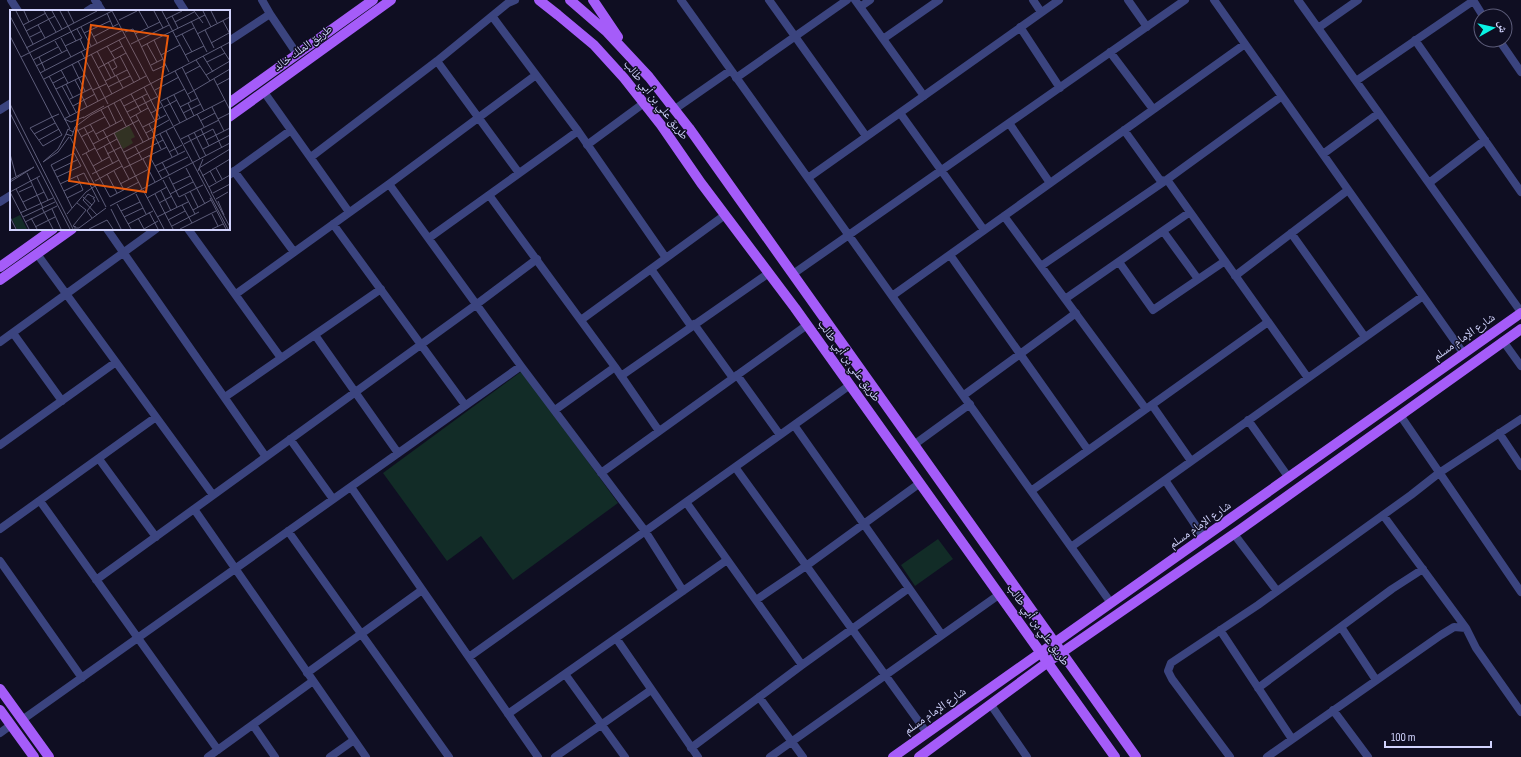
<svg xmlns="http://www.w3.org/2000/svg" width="1521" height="757" font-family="'Sofia Sans Condensed','Noto Naskh Arabic',sans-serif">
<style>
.green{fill:#122c27}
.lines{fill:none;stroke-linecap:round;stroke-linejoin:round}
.minor{stroke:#3b447f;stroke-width:8}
.major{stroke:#a55cf9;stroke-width:10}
.labels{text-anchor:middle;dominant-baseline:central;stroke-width:3;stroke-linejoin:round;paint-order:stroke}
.street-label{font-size:12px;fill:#d1d3fd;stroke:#0f0e22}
.inset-road{fill:none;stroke:#5d5d7a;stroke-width:1}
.view{fill:#e8590c;fill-opacity:0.15;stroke:#e8590c;stroke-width:2}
.inset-edge{fill:none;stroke:#d1d3fd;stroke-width:2}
</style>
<rect width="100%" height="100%" fill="#0f0e22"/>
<path class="green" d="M 522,371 L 618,503 L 513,580 L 481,536 L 447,561 L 383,473 Z
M 938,539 L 953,559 L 915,586 L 901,565 Z"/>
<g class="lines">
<path class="minor" d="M 11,0 L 18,11
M 95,0 L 102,11
M 178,0 L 185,11
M 681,0 L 1111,603
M 769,0 L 866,136
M 855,0 L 924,96
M 1033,0 L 1041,12
M 1128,0 L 1147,27
M 1214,0 L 1464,354
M 1298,0 L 1521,312
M 1473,0 L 1483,16
M 860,7 L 870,0
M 87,11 L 98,4
M 270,14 L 297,54
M 492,16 L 578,131 L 666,258
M 1020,27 L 1060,88
M 1318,28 L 1358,0
M 883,39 L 939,0
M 1415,40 L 1521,192
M 1499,40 L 1521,72
M 229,41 L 270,14 L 262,0
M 1110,52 L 1153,109
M 437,61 L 519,173
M 736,78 L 847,0
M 1356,81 L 1473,1
M 264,92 L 349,212
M 675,109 L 731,70
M 0,110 L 11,103
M 900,113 L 984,230
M 1009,123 L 1050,183
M 1124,130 L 1160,180 L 1168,181 L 1308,378
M 587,145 L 644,103
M 1323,154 L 1379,113
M 311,157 L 437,61 L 508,3 L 515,0
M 234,171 L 294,252
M 229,175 L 291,130
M 808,178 L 1059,0
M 1429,183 L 1485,140
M 389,184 L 521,366 L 645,531 L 683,591
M 489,195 L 615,367 L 659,431
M 0,202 L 11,195
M 1004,216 L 1146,409
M 333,224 L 465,405
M 107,229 L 266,457
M 188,229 L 281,358
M 1163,231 L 1198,279
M 1291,233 L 1365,337
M 429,238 L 578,131
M 37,254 L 213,495
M 950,255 L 1088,450
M 1119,262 L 1153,310 L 1225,261
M 1041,266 L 1165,181 L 1282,96
M 651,269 L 691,326
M 793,274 L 1185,0
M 1235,276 L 1348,190
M 236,294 L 389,184 L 536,75
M 892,296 L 1245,44
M 1065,299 L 1190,212
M 581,320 L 725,215
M 694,324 L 733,378
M 13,333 L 62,401
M 315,335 L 398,453
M 1503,341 L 1521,366
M 0,342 L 156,229
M 737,375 L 780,435
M 621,376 L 769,273
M 964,395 L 1076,313
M 225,397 L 381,289
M 1152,405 L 1191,461
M 555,410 L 615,367
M 1400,415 L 1521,592
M 1248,420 L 1289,478
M 794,425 L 942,635
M 1499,433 L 1521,466
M 290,439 L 333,499
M 915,444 L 970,404
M 0,445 L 116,362
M 99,459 L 156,537
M 735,467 L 927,733
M 601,473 L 807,325
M 1165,480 L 1204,538
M 351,487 L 538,757
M 1031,491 L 1268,322
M 40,501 L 218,750
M 686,502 L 802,665
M 194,509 L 366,757
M 1383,515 L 1466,628
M 0,529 L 156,417
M 288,531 L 449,757
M 1234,534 L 1277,591
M 1071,547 L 1423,296
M 0,561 L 82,678
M 96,580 L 477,304 L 537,259
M 756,600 L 806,566 L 920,483
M 1341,627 L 1376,680
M 1220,630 L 1292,739
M 616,638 L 698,757
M 469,657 L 850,385
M 307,673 L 422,590
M 565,674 L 625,757
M 1258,688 L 1392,589 L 1423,569
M 759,697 L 803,757
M 991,705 L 1027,757
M 1333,710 L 1368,757
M 508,714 L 727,560
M 22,720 L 521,366
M 253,725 L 275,757
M 0,733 L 11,725
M 691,748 L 802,665 L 909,588
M 208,757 L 313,681
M 330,757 L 354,740
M 555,757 L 651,690
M 770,757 L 1000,594
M 1230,757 L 1172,679 L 1168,671 L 1171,663 L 1258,605 L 1411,495 L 1439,473 L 1521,419
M 1267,757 L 1441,635 L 1454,627 L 1466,628 L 1476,648 L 1521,712"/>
<path class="major" d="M 539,0 L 558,15 L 594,45 L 624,78 L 661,125 L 701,183 L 795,308 L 1115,757
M 570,0 L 607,32 L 649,77 L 689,128 L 1136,757
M 593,0 L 618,37
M 229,103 L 373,0
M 229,117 L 391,0
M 0,267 L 53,229
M 0,280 L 72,229
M 0,689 L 49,757
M 0,710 L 34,757
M 893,757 L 1521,313
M 919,757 L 1048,662 L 1241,529 L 1521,329"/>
</g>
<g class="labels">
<g class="street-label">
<text transform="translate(303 48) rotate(-36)">طريق الملك خالد</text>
<text transform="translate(656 100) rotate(52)">طريق علي بن أبي طالب</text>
<text transform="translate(1464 337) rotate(-35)">شارع الإمام مسلم</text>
<text transform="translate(849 361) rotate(54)">طريق علي بن أبي طالب</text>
<text transform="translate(1200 525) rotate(-35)">شارع الإمام مسلم</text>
<text transform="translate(1038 625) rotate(54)">طريق علي بن أبي طالب</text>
<text transform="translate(935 711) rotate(-35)">شارع الإمام مسلم</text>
</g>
</g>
<g transform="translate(10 10)">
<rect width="220" height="220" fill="#0f0e22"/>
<path d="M 119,115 L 125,127 L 121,129 L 123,133 L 113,139 L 104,123 ZM 10,205 L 17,219 L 7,219 L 2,209 Z" fill="#122c27"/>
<path class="inset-road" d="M 6,1 L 23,34M 14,1 L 19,12M 34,1 L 46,22M 42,1 L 52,19M 50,1 L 66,31M 58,1 L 64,13M 102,1 L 218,219M 129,1 L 138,17M 144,1 L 153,18M 152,1 L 179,52M 184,1 L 193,13M 193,1 L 201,17M 201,1 L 207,13M 97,3 L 103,17M 0,6 L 60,119M 162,6 L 168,18M 156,9 L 172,1M 109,10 L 127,1M 181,11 L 197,42M 213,11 L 220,24M 165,12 L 184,2M 13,15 L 36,3M 28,15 L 35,28M 71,17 L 81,36M 67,19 L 72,28 L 70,29M 80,20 L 87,33M 195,20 L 204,38M 16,21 L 45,6M 115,22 L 123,19 L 143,61 L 156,55M 74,23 L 100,11M 125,24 L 150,12M 172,24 L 182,42M 187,24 L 220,7M 0,26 L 42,107 L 49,104M 20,27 L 32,21M 83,27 L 108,14M 166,27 L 184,18M 51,28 L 61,47M 109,30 L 130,69M 45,31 L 52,43M 201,33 L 219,23M 121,34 L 159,15M 137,34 L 147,52M 55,36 L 70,29 L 75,40M 97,36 L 105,49M 131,37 L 144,30M 211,37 L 220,51M 16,38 L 87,1M 71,41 L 98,94M 87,41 L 101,68M 101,42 L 112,36M 81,44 L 102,84M 151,45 L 170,35M 175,45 L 194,36M 110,46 L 124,73M 193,46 L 203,62M 11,47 L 102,1M 29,47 L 35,60M 23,50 L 48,37M 186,50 L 200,71M 68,51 L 88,91M 98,52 L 105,66M 197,52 L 215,43M 62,54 L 75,81M 141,55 L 153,49M 26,56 L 57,40M 172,57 L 194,101M 88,58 L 116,43M 51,60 L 58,73M 102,60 L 107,57 L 103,49M 165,61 L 181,91M 159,62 L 144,30 L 195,5M 30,63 L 113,20M 175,64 L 190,56M 106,65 L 113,78M 196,65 L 220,51M 39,66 L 60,106M 34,69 L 115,27M 204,69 L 220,100M 65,70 L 72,83M 95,71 L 117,60M 43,73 L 54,67M 56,74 L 63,88M 207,75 L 220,68M 52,76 L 66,102M 98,77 L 120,66M 134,77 L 150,108M 46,79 L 75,65M 83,80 L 96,74M 145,80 L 169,67M 71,84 L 77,97M 121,84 L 131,102M 178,84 L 220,59M 164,85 L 177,110M 132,86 L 145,111M 157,88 L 170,113M 60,89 L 82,78M 110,89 L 133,132M 151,91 L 175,79M 104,93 L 116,116M 178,93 L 184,106M 0,94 L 63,219M 63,96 L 85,84M 98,96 L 106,113M 114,96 L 137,84M 154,97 L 167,90M 170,97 L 188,88M 202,97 L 214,121M 91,100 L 100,116M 117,102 L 147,87M 0,103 L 60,219M 141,103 L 152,97M 173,103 L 191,94M 187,104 L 194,117M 126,105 L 139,129M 42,107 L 52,125 L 33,136 L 20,118 ZM 73,108 L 94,96M 120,108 L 138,98M 54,109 L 136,66M 54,109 L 61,112 L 74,107M 208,109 L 220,103M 190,111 L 205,103M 80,114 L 89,130M 139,114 L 151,139M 164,116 L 215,90M 66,117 L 79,141M 74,117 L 92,151M 133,117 L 156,105M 191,119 L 199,136M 93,120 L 119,169M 67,121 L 95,107M 156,121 L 168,144M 63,122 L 58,119 L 56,124 L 62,126 L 65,117 L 81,105 L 220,32M 184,122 L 196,146M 104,123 L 132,179M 136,123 L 159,110M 24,124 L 45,113M 56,124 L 48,139 L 33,152 L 48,142 L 59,127M 86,124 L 112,110M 150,124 L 162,147M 178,125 L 190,149M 60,127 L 96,197M 71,127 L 84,120M 171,129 L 209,110M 29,130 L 49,119M 196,130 L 220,118M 83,134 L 129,110M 174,134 L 203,119 L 212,138M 94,136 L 103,154M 125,136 L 132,149M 193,139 L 220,125M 87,140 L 107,129M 114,142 L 163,117M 159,142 L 172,135M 64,143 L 71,156 L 47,167 L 41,155 ZM 76,143 L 100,187 L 129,172M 0,144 L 6,166M 97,144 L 111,137M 72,145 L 85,138M 139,145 L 152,169M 117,149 L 153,130M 133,149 L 145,172M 152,152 L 159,165M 83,156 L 99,147M 145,156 L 175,141M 114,158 L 157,137M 176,158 L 195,194M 206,158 L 212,169M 44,161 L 67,150M 104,161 L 114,180M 188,161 L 193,149M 200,161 L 206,172M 148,162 L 178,147M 17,163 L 33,198M 82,164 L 109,150M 97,164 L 107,183M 67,166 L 74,163 L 89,192M 192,166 L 220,149M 47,167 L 62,198M 159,167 L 169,187 L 193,175M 27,168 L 38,190M 0,170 L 24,157 L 0,172M 153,170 L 167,197M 85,171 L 112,156M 50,174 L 67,166 L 73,180 L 57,188M 110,174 L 139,159M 163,174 L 180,166M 199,177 L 220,165M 6,179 L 17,200M 133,180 L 154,219M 54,181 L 70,173M 151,181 L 161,201M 180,181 L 188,197M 9,182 L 22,176M 201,182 L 220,217M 202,183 L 189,158 L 220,139M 203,183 L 220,174M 126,184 L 136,204M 145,184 L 163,219M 160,184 L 183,172M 175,185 L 185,204M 73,187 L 82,195M 137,188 L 157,177M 200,188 L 216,219M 206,189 L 218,182M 73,190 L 78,184 L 85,188M 73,190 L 87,205M 208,191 L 214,205M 13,192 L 34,182M 149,193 L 162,186M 107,194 L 121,219M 172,195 L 182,213M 100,196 L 220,133M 32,198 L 43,219M 42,199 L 51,219M 101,199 L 111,219M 183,200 L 201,190M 111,201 L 130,192M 139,202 L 148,219M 10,203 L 43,188M 57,204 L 76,182 L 85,176M 202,204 L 208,216M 0,207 L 6,219M 13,207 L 45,192M 114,207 L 133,198M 147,207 L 178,192M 21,208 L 27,219M 82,208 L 77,201 L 85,191 L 83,188M 128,208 L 134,219M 158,210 L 175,201M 15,212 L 47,196M 118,214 L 143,201M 162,216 L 189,202M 25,217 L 45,207M 66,217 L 63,216 L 76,200 L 67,193M 64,218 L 69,218 L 96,198M 19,219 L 0,182 L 30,166M 79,219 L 97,210 L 103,219M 134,219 L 148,211M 170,219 L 206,201M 202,219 L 213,214"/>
<path class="view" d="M 81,15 L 158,26 L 136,182 L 59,171 Z"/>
<rect width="220" height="220" class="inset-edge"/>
</g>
<g transform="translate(1493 28) rotate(82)"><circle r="19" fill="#0f0e22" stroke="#5d5d7a"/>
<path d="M0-3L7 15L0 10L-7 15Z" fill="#09f2e4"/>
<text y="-6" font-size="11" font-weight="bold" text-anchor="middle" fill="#d1d3fd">ش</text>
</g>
<path d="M1385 741v6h106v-6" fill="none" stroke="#d1d3fd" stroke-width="2"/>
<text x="1391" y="741" font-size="12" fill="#d1d3fd" stroke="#0f0e22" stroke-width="3" paint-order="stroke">100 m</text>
</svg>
